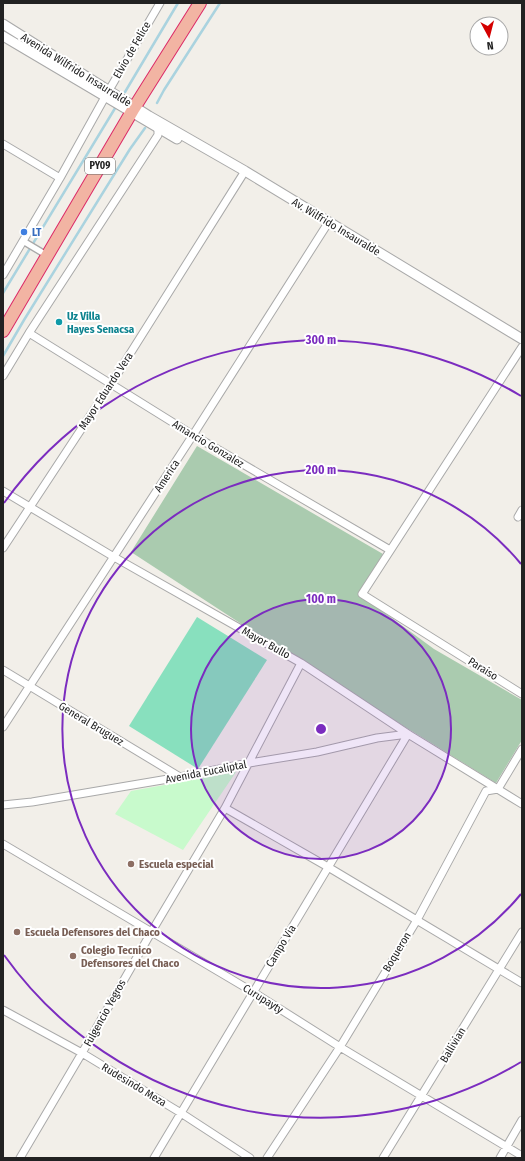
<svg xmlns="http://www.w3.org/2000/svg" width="525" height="1161" font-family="'Fira Sans Condensed',sans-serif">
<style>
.cemetery{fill:#aacbaf}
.park{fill:#c8facc}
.pitch{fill:#88e0be}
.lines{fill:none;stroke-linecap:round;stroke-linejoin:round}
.stream{stroke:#aad3df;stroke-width:2.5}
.pedestrian-casing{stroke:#a9a9a9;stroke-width:8}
.minor-casing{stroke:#a9a9a9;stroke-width:9}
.tertiary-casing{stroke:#a9a9a9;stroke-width:11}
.trunk-casing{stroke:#dc2a67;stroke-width:14}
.pedestrian{stroke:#fff;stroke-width:5.5}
.minor{stroke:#fff;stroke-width:7}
.tertiary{stroke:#fff;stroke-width:9}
.trunk{stroke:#f2b4a3;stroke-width:12}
.ring{fill:none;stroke:#7b2cbf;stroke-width:2}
.shop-dot{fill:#3f7fe0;stroke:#fff;stroke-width:1.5}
.culture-dot{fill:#0f9aa8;stroke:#fff;stroke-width:1.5}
.education-dot{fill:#8d6e63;stroke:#fff;stroke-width:1.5}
.labels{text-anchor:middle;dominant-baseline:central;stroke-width:4;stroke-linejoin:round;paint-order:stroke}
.shield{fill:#fff;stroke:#646464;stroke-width:1}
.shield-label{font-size:10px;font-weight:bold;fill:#222}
.street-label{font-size:11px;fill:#222;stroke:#fff}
.shop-label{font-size:11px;font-weight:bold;fill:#366cbe;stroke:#fff;text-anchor:start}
.culture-label{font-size:11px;font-weight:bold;fill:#0d838f;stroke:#fff;text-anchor:start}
.education-label{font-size:11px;font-weight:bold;fill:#785e54;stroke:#fff;text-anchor:start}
.centre{fill:#7b2cbf;stroke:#fff;stroke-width:2}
.ring-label{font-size:12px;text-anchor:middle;font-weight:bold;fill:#7b2cbf;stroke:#fff;stroke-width:4;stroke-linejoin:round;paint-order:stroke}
</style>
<rect width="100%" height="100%" fill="#f2efe9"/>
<path class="cemetery" d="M 197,446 L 383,554 L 359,594 L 434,649 L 522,700 L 522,740 L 496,783 L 301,663 L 131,552 Z"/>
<path class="park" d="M 236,772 L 183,850 L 115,814 L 131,791 Z"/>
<path class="pitch" d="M 197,617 L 267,660 L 198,769 L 129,726 Z"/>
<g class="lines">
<path class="stream" d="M 125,92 L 178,3
M 157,103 L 164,90 L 220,3
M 3,293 L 117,105
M 3,356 L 24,320 L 130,149 L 145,128"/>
<defs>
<path id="pedestrian" d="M 23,241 L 43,253"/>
<path id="minor" d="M 3,144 L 60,178
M 3,275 L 60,178 L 105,97 L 160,3
M 29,333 L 193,435 L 390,550
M 522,347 L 362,594 L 522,694
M 3,376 L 29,333 L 158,135 L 158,129 L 156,125
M 3,491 L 114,557 L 301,663 L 408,734 L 522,804
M 518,517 L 522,510
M 3,548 L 111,384 L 245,171
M 3,670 L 180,777
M 3,727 L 193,435 L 328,223
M 3,805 L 32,802 L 180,777 L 249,763 L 317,752 L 377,738 L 408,734
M 225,808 L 328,867 L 522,983
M 3,844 L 253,992 L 340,1047 L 522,1156
M 3,1010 L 82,1053 L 181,1113 L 250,1158
M 20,1158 L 82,1053 L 152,931 L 225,808 L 301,663
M 154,1158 L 408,734
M 267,1158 L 340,1047 L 417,920 L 486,791 L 498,789 L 522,749
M 383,1158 L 522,932
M 500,1158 L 522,1120"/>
<path id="tertiary" d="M 3,24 L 149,116 L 245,171 L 522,339
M 3,36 L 177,139"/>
<path id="trunk" d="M 3,331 L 134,108 L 200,3"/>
</defs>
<use href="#pedestrian" class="pedestrian-casing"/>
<use href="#minor" class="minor-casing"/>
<use href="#tertiary" class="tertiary-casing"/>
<use href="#trunk" class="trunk-casing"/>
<use href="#pedestrian" class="pedestrian"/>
<use href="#minor" class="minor"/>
<use href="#tertiary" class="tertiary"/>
<use href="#trunk" class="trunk"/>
</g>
<circle cx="321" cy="729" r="130" fill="#7b2cbf" fill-opacity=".12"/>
<g class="ring">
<circle cx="321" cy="729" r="130"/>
<path d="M521 894A259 259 0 1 1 521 564"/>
<path d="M521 1062A389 389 0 0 1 4 955M4 503A389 389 0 0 1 521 396"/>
</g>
<circle class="shop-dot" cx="24" cy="232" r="4"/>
<circle class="culture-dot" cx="59" cy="322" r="4"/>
<g class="education-dot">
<circle cx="131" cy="864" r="4"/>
<circle cx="17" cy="932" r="4"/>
<circle cx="73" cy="956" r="4"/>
</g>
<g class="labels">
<rect class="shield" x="85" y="158" width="30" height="16" rx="3"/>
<g class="shield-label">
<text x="100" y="166">PY09</text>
</g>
<g class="street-label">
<text transform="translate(132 50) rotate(-60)">Elvio de Felice</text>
<text transform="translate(76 70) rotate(32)">Avenida Wilfrido Insaurralde</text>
<text transform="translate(336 227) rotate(31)">Av. Wilfrido Insauralde</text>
<text transform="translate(106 391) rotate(-57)">Mayor Eduardo Vera</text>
<text transform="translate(208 444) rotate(31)">Amancio Gonzalez</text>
<text transform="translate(167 476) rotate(-57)">America</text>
<text transform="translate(266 643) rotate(29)">Mayor Bullo</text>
<text transform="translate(483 669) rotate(32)">Paraiso</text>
<text transform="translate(91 724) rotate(31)">General Bruguez</text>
<text transform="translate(206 772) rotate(-11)">Avenida Eucaliptal</text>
<text transform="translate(281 946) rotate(-59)">Campo Via</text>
<text transform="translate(397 952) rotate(-59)">Boqueron</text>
<text transform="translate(263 999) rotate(32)">Curupayty</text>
<text transform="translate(105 1013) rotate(-61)">Fulgencio Yegros</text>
<text transform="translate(453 1045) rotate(-59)">Ballivian</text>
<text transform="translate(134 1085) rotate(31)">Rudesindo Meza</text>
</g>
<g class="shop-label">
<text x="32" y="232">LT</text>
</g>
<g class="culture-label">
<text x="67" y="316">Uz Villa<tspan x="67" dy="13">Hayes Senacsa</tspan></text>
</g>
<g class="education-label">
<text x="139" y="864">Escuela especial</text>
<text x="25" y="932">Escuela Defensores del Chaco</text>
<text x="81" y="950">Colegio Tecnico<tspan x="81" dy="13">Defensores del Chaco</tspan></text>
</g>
</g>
<circle cx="321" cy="729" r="6" class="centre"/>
<g class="ring-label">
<text x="321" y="344">300 m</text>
<text x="321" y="474">200 m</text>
<text x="321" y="603">100 m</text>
</g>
<rect width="525" height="1161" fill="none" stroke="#222222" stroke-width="8"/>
<g transform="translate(489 36) rotate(173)"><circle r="19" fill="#ffffff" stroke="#a7a7a7"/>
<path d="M0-3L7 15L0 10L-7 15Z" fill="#d40000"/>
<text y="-6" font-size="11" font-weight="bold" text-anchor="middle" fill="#222222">N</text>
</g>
</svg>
